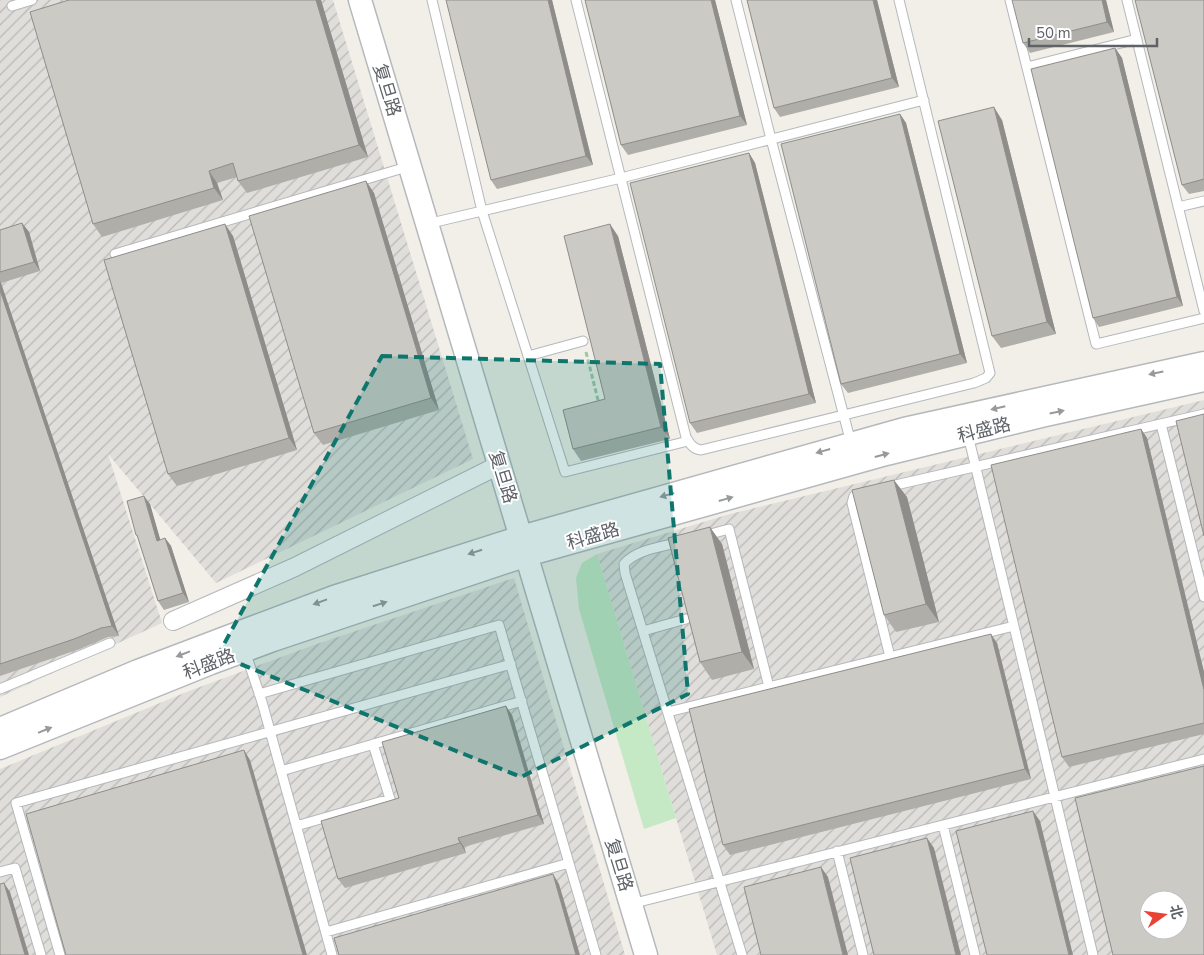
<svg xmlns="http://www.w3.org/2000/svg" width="1204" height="955" font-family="'Nunito Sans','Noto Sans SC',sans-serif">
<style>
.industrial{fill:url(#industrial-furrows);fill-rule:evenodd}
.grass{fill:#c5e8c5}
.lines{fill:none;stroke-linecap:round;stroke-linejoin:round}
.service-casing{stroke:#b5b8bc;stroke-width:11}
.minor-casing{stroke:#b5b8bc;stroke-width:20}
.tertiary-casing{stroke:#b5b8bc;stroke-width:25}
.path{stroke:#9cc7a9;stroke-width:3;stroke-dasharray:5 2.5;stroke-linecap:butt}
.service{stroke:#fff;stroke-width:9}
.minor{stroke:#fff;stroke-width:18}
.tertiary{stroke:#fff;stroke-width:22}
.wall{fill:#afaea9}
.shaded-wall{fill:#8f8d8a}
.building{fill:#cccac5;stroke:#8f8d8a;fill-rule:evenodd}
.oneway{fill:#979a9d}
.marked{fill:#0f766e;fill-opacity:0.2;stroke:#0f766e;stroke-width:4;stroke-dasharray:10 6;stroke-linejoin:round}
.labels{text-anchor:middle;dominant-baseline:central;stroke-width:4;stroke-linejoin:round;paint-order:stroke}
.street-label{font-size:18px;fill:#5f6368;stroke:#fff}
</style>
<defs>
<pattern id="industrial-furrows" width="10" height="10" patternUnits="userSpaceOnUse" patternTransform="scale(1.25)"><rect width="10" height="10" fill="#e0deda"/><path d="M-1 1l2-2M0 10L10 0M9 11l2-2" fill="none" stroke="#b9b8b5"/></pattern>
</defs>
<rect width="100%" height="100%" fill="#f1efe8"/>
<path class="industrial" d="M 0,0 L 333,0 L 473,459 L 216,583 L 108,454 L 162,623 L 0,697 Z
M 1204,400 L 1204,955 L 717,955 L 597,554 L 730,514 ZM 1149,900 L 1179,900 L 1179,930 L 1149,930 Z
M 514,578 L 625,955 L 0,955 L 0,769 L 189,691 L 314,645 Z"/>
<path class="grass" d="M 597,554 L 676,818 L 644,829 L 579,609 L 576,578 L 582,563 Z"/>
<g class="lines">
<defs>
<path id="service" d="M 432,0 L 482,211 L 565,472 L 688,441
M 576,0 L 686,437 C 690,444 693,449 701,450 L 974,383 L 986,378 L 990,373 L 899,0
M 736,0 L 771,139 L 851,443
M 1010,0 L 1096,344 L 1204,318
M 1127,0 L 1204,311
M 12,6 L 32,0
M 1027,67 L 1137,39
M 1178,207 L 1204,201
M 427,224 L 621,178 L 924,100
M 115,254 L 410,166
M 528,356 L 583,341
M 1161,424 L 1204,597
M 968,435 L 1093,955
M 887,487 L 1204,414
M 864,492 L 854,496 L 852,503 L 890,657
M 703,536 L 729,529 L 769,687
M 680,542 C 662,547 637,549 624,564 L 625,573 L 742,955
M 643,631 L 686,619
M 245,651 L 262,702 L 332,955
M 0,689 L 110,643
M 259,694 L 499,625 L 596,955
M 668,712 L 1014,626
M 281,771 L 522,701
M 943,825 L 975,955
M 296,826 L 390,799 L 373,744
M 837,851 L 863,955
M 0,872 L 15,868 L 41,955
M 631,904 L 1204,759
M 326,932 L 569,863
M 60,955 L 16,803 L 511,664"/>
<path id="minor" d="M 173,621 L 295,567 L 499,465"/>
<path id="tertiary" d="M 360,0 L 646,955
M 0,729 L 138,671 L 254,627 L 334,597 L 521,537 L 904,429 L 1204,363
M 0,748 L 211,663 L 273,640 L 527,555 L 886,454 L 1041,416 L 1204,380"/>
</defs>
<use href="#service" class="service-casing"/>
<use href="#minor" class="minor-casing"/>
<use href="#tertiary" class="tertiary-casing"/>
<path class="path" d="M 586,352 L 599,404"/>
<use href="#service" class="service"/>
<use href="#minor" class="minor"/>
<use href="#tertiary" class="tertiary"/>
</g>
<path class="wall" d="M 69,0 L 321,0 L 368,157 L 247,193 L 238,181 L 237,177 L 217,183 L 223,200 L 102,237 L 93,224 Z
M 552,0 L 593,165 L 497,189 L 491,180 Z
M 715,0 L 747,125 L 628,155 L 621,145 Z
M 747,0 L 877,0 L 899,87 L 780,117 L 774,108 Z
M 1106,0 L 1114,32 L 1030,53 L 1023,43 Z
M 1204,0 L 1204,191 L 1189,194 L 1182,185 Z
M 1115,48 L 1122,58 L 1183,306 L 1099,327 L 1093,318 Z
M 900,114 L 906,123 L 967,363 L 848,393 L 841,384 Z
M 1002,120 L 1056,334 L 1001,348 L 992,336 Z
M 749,153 L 755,163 L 816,403 L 697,433 L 690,423 Z
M 366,181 L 374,193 L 439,410 L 323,445 L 314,433 Z
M 22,223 L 29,232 L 40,271 L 1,283 L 119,636 L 108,637 L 80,649 L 0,676 L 0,230 Z
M 233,236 L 297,450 L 177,486 L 168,474 Z
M 618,236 L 670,439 L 581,461 L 573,449 L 605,399 Z
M 1141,429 L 1147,438 L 1204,672 L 1204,734 L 1069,767 L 1062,757 Z
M 907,497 L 939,622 L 896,632 L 884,615 Z
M 150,504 L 160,540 L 165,538 L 171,546 L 189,602 L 164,610 L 158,601 L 139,539 L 136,535 Z
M 722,544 L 754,669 L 712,680 L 700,662 Z
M 997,643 L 1031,779 L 730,855 L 723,845 Z
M 512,715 L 544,824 L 464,847 L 466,853 L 345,888 L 338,879 L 399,798 Z"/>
<path class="shaded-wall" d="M 316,0 L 321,0 L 368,157 L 359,145 Z
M 548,0 L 552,0 L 593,165 L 586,156 Z
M 711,0 L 715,0 L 747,125 L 740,116 Z
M 873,0 L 877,0 L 899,87 L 892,78 Z
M 1102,0 L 1106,0 L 1114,32 L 1107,22 Z
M 1115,48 L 1122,58 L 1183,306 L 1177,297 Z
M 994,107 L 1002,120 L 1056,334 L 1047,322 Z
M 900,114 L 906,123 L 967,363 L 960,354 Z
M 749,153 L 755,163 L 816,403 L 809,394 Z
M 209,171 L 217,183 L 223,200 L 214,188 Z
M 366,181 L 374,193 L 439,410 L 431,398 Z
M 22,223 L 29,232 L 40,271 L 34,262 Z
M 225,224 L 233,236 L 297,450 L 289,438 Z
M 610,224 L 618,236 L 670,439 L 661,427 Z
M 0,281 L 1,283 L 119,636 L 112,626 L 0,290 Z
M 1141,429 L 1147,438 L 1204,672 L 1204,690 Z
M 894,480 L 907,497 L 939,622 L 926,604 Z
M 144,496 L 150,504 L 163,549 L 157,541 Z
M 710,527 L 722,544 L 754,669 L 742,652 Z
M 165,538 L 171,546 L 189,602 L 183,593 Z
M 991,634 L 997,643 L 1031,779 L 1025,769 Z
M 506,706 L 512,715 L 544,824 L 538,815 Z
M 244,750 L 250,760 L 307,955 L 303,955 Z
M 1033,811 L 1040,821 L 1073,955 L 1069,955 Z
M 458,838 L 464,847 L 466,853 L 460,843 Z
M 927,838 L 934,848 L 961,955 L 956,955 Z
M 821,867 L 828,877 L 848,955 L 843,955 Z
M 553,874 L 559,884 L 580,955 L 576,955 Z
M 4,883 L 10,892 L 29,955 L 25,955 Z"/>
<path class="building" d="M 69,0 L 316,0 L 359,145 L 238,181 L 233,163 L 209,171 L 214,188 L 93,224 L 30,12 Z
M 446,0 L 548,0 L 586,156 L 491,180 Z
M 585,0 L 711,0 L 740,116 L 621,145 Z
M 747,0 L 873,0 L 892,78 L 774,108 Z
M 1012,0 L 1102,0 L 1107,22 L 1023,43 Z
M 1135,0 L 1204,0 L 1204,179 L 1182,185 Z
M 1115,48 L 1177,297 L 1093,318 L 1031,69 Z
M 994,107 L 1047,322 L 992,336 L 938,121 Z
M 900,114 L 960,354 L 841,384 L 781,144 Z
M 749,153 L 809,394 L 690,423 L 630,183 Z
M 366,181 L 431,398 L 314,433 L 249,216 Z
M 22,223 L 34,262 L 0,272 L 0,230 Z
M 225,224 L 289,438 L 168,474 L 104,260 Z
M 610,224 L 661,427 L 573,449 L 563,410 L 605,399 L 564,236 Z
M 0,290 L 112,626 L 101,628 L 74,639 L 0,664 Z
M 1204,414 L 1204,536 L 1176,421 Z
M 1141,429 L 1204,690 L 1204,723 L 1062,757 L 991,465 Z
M 894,480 L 926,604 L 884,615 L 852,490 Z
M 144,496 L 157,541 L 165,538 L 183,593 L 158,601 L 137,535 L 136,535 L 127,501 Z
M 710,527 L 742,652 L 700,662 L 668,538 Z
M 991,634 L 1025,769 L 723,845 L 689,709 Z
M 506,706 L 538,815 L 458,838 L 460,843 L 338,879 L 321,821 L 399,798 L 382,742 Z
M 244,750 L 303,955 L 66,955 L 26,814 Z
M 1204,766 L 1204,955 L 1113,955 L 1075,798 ZM 1149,900 L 1179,900 L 1179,930 L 1149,930 Z
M 1033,811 L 1069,955 L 987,955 L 956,831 Z
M 927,838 L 956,955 L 874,955 L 850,858 Z
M 821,867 L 843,955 L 761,955 L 744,887 Z
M 553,874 L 576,955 L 339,955 L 334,938 Z
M 4,883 L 25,955 L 0,955 L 0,884 Z"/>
<defs><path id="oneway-solid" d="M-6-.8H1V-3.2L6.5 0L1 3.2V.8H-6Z" transform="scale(1.25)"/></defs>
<g class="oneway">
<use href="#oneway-solid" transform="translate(1156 373) rotate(168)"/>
<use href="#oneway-solid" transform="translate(998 408) rotate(167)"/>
<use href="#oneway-solid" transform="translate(1057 412) rotate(-12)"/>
<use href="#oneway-solid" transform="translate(823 451) rotate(164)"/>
<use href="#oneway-solid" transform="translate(882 455) rotate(-15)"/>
<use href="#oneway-solid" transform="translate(667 495) rotate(164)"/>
<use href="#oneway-solid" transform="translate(726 499) rotate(-16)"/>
<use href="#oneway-solid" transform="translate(475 552) rotate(162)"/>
<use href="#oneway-solid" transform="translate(320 602) rotate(160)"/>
<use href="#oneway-solid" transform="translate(380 604) rotate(-18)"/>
<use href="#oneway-solid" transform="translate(183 654) rotate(159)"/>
<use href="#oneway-solid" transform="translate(45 730) rotate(-22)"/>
</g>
<path class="marked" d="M 382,356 L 660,364 L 688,694 L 521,777 L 218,655 Z"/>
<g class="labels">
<g class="street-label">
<text transform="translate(387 90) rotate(73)">复旦路</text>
<text transform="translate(984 430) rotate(-14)">科盛路</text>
<text transform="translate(503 477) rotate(73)">复旦路</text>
<text transform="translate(593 536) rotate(-16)">科盛路</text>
<text transform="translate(209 664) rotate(-21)">科盛路</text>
<text transform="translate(619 865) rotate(73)">复旦路</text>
</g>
</g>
<g transform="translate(1164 915) rotate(76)"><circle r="24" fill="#ffffff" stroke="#bfc1c3"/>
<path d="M0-4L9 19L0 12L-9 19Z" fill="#ea4335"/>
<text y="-8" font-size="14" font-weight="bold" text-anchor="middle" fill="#5f6368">北</text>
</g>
<path d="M1029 38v8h128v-8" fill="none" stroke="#5f6368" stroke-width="2.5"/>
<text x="1036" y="38" font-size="15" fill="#5f6368" stroke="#ffffff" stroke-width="4" paint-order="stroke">50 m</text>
</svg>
